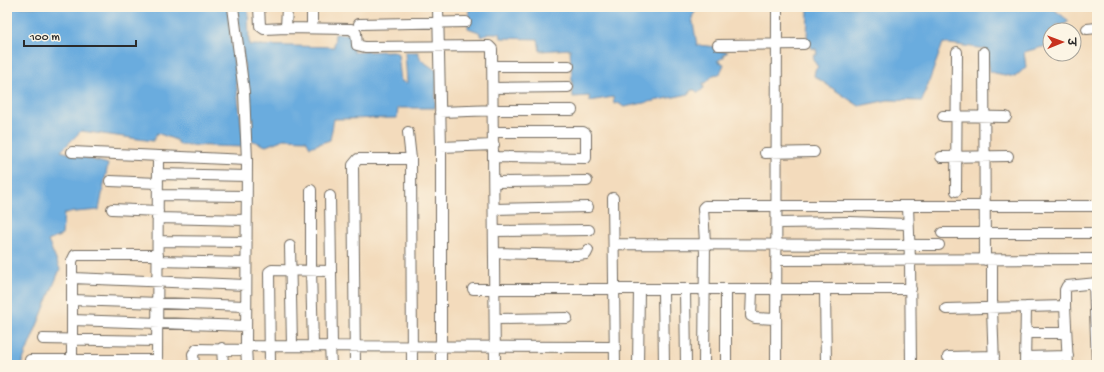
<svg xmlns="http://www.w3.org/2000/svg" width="1104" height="372" font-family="'Gochi Hand','Playpen Sans Deva',sans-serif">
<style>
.water{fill:#6aacde;stroke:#4a6c84}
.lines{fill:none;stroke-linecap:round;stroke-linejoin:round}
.minor-casing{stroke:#71695e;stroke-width:12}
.minor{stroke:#fff;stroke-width:10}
</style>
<rect width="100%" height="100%" fill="#fcf5e5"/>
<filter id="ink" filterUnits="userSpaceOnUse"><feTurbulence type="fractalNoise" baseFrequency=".025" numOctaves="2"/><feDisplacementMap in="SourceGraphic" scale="8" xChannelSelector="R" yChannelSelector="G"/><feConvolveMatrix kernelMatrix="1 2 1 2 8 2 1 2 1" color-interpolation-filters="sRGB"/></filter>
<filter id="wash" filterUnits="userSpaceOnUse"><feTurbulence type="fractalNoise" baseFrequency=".012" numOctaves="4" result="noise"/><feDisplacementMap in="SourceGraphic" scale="16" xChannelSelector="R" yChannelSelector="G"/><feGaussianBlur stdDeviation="0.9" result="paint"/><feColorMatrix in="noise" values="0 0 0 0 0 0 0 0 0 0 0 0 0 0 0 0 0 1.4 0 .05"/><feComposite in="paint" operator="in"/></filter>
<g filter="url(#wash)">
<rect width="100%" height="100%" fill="#f3dbbc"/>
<path class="water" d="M 7,7 L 227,7 L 244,147 L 180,145 L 176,140 L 157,133 L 153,141 L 81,131 L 61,151 L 108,164 L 99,210 L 64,213 L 62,235 L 48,241 L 60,269 L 21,365 L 7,365 Z
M 237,7 L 248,7 L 249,45 L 334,47 L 335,34 L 353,34 L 353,52 L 394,51 L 398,54 L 401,81 L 407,83 L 405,52 L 418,52 L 421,60 L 437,71 L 435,108 L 398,108 L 397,118 L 334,119 L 330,140 L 310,147 L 306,140 L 284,139 L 266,146 L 251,140 L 247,87 Z
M 465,7 L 698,7 L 692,17 L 697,45 L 718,47 L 720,51 L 728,52 L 724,54 L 724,57 L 717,61 L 724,64 L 720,74 L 713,75 L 706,83 L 703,83 L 704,88 L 698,93 L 695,90 L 691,90 L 689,94 L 624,107 L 618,103 L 614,104 L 613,97 L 590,101 L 589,96 L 573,97 L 570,49 L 540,51 L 538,39 L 501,38 L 500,33 L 488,33 L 482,37 L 479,32 L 468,28 L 469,8 L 465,9 Z
M 808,7 L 1051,7 L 1069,21 L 1062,26 L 1059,24 L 1055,26 L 1057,30 L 1050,30 L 1050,45 L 1024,52 L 1026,67 L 1015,77 L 990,72 L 986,49 L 943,43 L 922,101 L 888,100 L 859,106 L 814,76 L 815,70 L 818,67 L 813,60 L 814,59 L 813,55 L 817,55 L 816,49 L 811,48 L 807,41 Z"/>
</g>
<g filter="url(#ink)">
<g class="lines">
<defs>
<path id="minor" d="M 233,7 L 244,92 L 247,160 L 246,346 L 614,347
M 259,7 L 260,26 L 264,29 L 286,28 L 287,7
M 438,7 L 441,147 L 441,365
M 359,24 L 466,22
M 286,28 L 351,29 L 356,33 L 357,45 L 365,47 L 489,46 L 492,49 L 495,365
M 312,28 L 312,7
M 1087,29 L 1097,28
M 718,45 L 804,44
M 984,52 L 985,260
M 493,66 L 569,66
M 493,88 L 568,87
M 440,112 L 496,110 L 572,110
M 943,116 L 1006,117
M 408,132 L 411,159 L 412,365
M 494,132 L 583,132 L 586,134 L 586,158 L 494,157
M 441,147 L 494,145
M 72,152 L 247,160
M 765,153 L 814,152
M 941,157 L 1008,156
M 158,174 L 247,176
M 110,181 L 158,183
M 495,182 L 587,181
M 311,190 L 311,270 L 313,346
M 956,191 L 957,52
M 158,195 L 246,196
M 330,196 L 332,346
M 613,198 L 615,365
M 908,206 L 910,260 L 911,365
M 112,209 L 158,211
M 495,209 L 588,207
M 157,218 L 246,220
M 777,223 L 850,222 L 907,224
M 495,231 L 589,230
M 942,233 L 1097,233
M 158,241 L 246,242
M 615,244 L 939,245
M 290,246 L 292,345
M 495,253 L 577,255 L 586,254 L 588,250
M 776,260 L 1097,259
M 992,260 L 992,309 L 994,365
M 158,261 L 246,263
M 72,278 L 246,285
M 1094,283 L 1097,365
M 473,289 L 911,289
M 663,290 L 664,365
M 685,290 L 686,365
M 726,290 L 726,365
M 752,290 L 751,316 L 755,318 L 775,319
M 825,290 L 826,365
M 72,300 L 246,306
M 1065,306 L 1068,365
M 946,309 L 1026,307
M 495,319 L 567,318
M 72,320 L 246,326
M 1025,333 L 1066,333
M 43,339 L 157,341
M 246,346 L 247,365
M 330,346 L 331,365
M 222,348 L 223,365
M 948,357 L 994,356
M 1025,357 L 1068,356
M 30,360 L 157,360
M 72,365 L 72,261 L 75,255 L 158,255
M 157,365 L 158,156
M 194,365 L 193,354 L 197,349 L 247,350
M 270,365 L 269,272 L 272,270 L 331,271
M 355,365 L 353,165 L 358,159 L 411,159
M 638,365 L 639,289
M 704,365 L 705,243 L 703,208 L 705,206 L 1097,206
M 776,365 L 777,7
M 1025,365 L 1026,307 L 1065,306 L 1065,290 L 1067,286 L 1097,283"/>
</defs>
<use href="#minor" class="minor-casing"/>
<use href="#minor" class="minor"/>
</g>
</g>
<rect width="1104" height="372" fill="none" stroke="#fcf5e5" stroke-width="24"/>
<g transform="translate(1062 42) rotate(89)"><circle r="19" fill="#fcf5e5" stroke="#a8a49b"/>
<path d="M0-3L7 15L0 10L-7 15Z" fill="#c8321e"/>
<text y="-6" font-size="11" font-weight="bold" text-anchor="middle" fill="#2b2b2b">उ</text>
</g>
<path d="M24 40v6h112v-6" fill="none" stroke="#2b2b2b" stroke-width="2"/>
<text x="30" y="40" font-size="12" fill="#2b2b2b" stroke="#fcf5e5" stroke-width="3" paint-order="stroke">100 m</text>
</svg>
